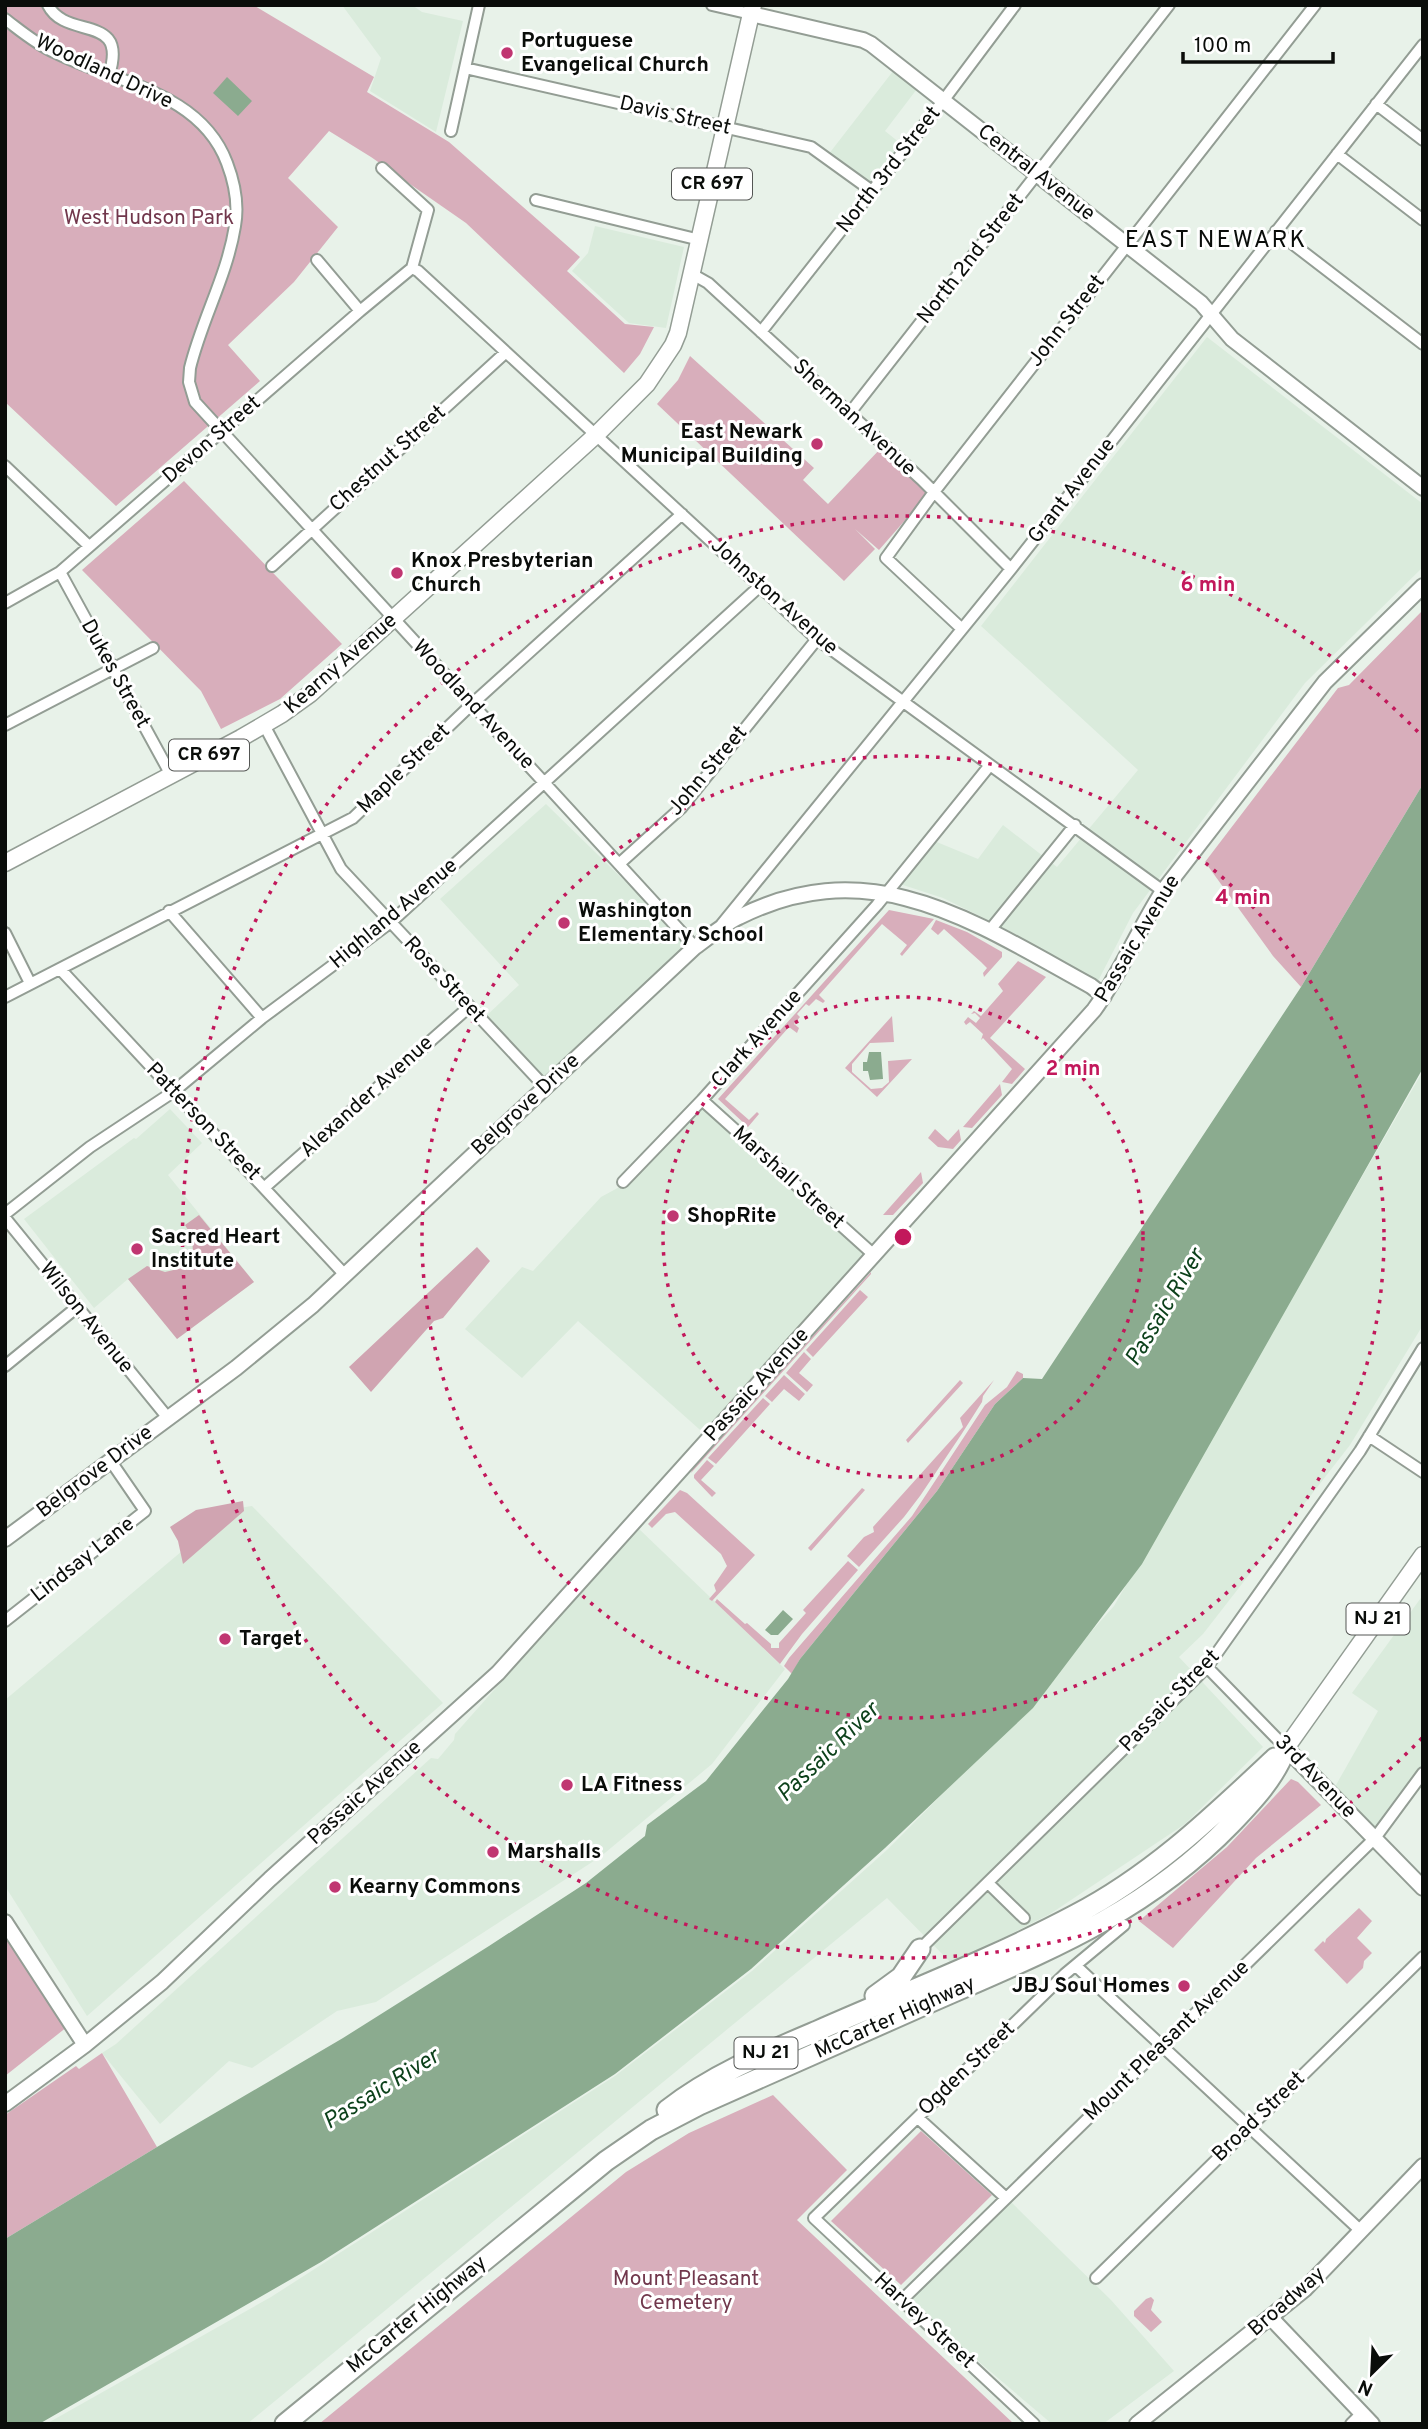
<svg xmlns="http://www.w3.org/2000/svg" width="1428" height="2429" font-family="Overpass,sans-serif">
<style>
.built{fill:#daebdc}
.green{fill:#d8aebb}
.forest{fill:#d0a4b1}
.water{fill:#8bab8f}
.lines{fill:none;stroke-linecap:round;stroke-linejoin:round}
.street-casing{stroke:#939d94;stroke-width:14}
.secondary-casing{stroke:#939d94;stroke-width:18}
.primary-casing{stroke:#939d94;stroke-width:19}
.highway-casing{stroke:#939d94;stroke-width:23}
.street{stroke:#fff;stroke-width:10}
.secondary{stroke:#fff;stroke-width:14}
.primary{stroke:#fff;stroke-width:16}
.highway{stroke:#fff;stroke-width:19}
.ring{fill:none;stroke:#c2185b;stroke-width:3.5;stroke-dasharray:3.5 7}
.poi-dot{fill:#c03671;stroke:#fff;stroke-width:2.5}
.labels{text-anchor:middle;dominant-baseline:central;stroke-width:6;stroke-linejoin:round;paint-order:stroke}
.shield{fill:#fff;stroke:#545654;stroke-width:2}
.shield-label{font-size:19px;font-weight:bold;fill:#0a0d0a}
.poi-label{font-size:21px;font-weight:bold;fill:#0a0d0a;stroke:#fff;text-anchor:start}
.street-label{font-size:21px;fill:#0a0d0a;stroke:#fff}
.park-label{font-size:21px;fill:#71374c;stroke:#fff}
.water-label{font-size:23px;font-style:italic;fill:#0c411b;stroke:#fff}
.quarter-label{font-size:24px;letter-spacing:2px;fill:#0a0d0a;stroke:#fff}
.centre{fill:#c2185b;stroke:#fff;stroke-width:3.5}
.ring-label{font-size:21px;text-anchor:middle;font-weight:bold;fill:#c2185b;stroke:#fff;stroke-width:6;stroke-linejoin:round;paint-order:stroke}
</style>
<rect width="100%" height="100%" fill="#e8f2e9"/>
<path class="built" d="M 342,5 L 412,5 L 422,12 L 463,21 L 436,132 L 370,91 L 381,58 Z
M 897,66 L 920,85 L 885,131 L 905,147 L 872,189 L 828,155 Z
M 595,226 L 684,247 L 666,328 L 629,323 L 572,271 L 588,253 Z
M 1207,337 L 1423,504 L 1423,567 L 1305,683 L 1133,913 L 1098,981 L 1002,927 L 943,898 L 900,884 L 927,838 L 978,859 L 1003,825 L 1057,867 L 1138,770 L 981,626 Z
M 546,804 L 691,946 L 547,1086 L 484,1018 L 519,985 L 440,899 Z
M 1423,1071 L 1423,1325 L 1350,1445 L 1203,1634 L 1179,1657 L 1263,1747 L 1185,1824 L 1050,1914 L 952,1964 L 887,1898 L 247,2424 L 46,2424 L 271,2297 L 615,2076 L 752,1971 L 888,1849 L 980,1756 L 1114,1606 Z
M 702,1096 L 875,1252 L 708,1437 L 578,1321 L 522,1378 L 465,1329 L 522,1267 L 533,1271 L 601,1197 L 625,1184 Z
M 170,1109 L 202,1143 L 168,1175 L 254,1282 L 177,1339 L 128,1279 L 94,1308 L 24,1219 L 134,1138 L 136,1139 Z
M 252,1506 L 443,1703 L 87,2016 L 5,1886 L 5,1700 L 232,1509 Z
M 638,1528 L 785,1669 L 712,1764 L 600,1857 L 376,2002 L 337,2011 L 252,2068 L 229,2061 L 160,2124 L 102,2053 L 116,2044 L 431,1758 L 438,1759 L 454,1740 L 455,1734 Z
M 1423,1595 L 1423,1766 L 1375,1833 L 1332,1792 L 1378,1711 L 1352,1693 Z
M 1010,2201 L 1111,2300 L 1174,2371 L 1103,2424 L 1052,2424 L 906,2300 Z"/>
<path class="green" d="M 5,5 L 253,5 L 374,77 L 367,92 L 449,142 L 580,257 L 567,271 L 625,324 L 654,327 L 640,354 L 624,373 L 466,223 L 371,157 L 329,131 L 288,178 L 338,227 L 294,282 L 228,345 L 260,381 L 116,506 L 5,402 Z
M 690,356 L 814,468 L 803,480 L 828,504 L 881,448 L 928,494 L 879,550 L 855,529 L 875,549 L 844,581 L 657,404 L 678,380 Z
M 184,481 L 342,644 L 280,699 L 221,729 L 201,691 L 82,570 Z
M 1423,610 L 1423,784 L 1301,987 L 1273,956 L 1205,862 L 1338,688 L 1349,685 Z
M 889,910 L 934,919 L 902,956 L 900,954 L 907,945 L 882,924 L 819,995 L 825,1001 L 823,1003 L 816,999 L 809,1006 L 806,1004 L 797,1014 L 800,1017 L 794,1024 L 799,1028 L 797,1033 L 789,1027 L 725,1099 L 749,1120 L 757,1112 L 759,1114 L 748,1127 L 718,1099 Z
M 936,920 L 967,932 L 1002,952 L 1002,957 L 984,977 L 983,973 L 987,968 L 981,962 L 944,929 L 938,935 L 931,929 Z
M 1018,961 L 1046,977 L 990,1038 L 1025,1069 L 1012,1084 L 1002,1082 L 1012,1069 L 983,1038 L 981,1040 L 983,1034 L 970,1022 L 966,1025 L 964,1022 L 968,1017 L 976,1023 L 980,1018 L 975,1013 L 971,1014 L 974,1011 L 981,1016 L 1003,991 L 998,984 Z
M 892,1016 L 894,1042 L 870,1043 L 852,1064 L 852,1072 L 871,1089 L 882,1088 L 889,1082 L 888,1061 L 912,1059 L 877,1097 L 845,1068 Z
M 1000,1084 L 1002,1095 L 972,1128 L 963,1127 Z
M 935,1129 L 948,1141 L 959,1129 L 961,1140 L 953,1149 L 938,1147 L 928,1138 Z
M 921,1172 L 923,1183 L 893,1215 L 883,1215 Z
M 871,1272 L 871,1274 L 691,1473 L 693,1468 Z
M 860,1290 L 868,1297 L 813,1357 L 806,1350 Z
M 804,1352 L 811,1359 L 799,1373 L 813,1385 L 807,1392 L 786,1373 Z
M 1017,1371 L 1023,1374 L 1023,1378 L 995,1404 L 937,1491 L 800,1659 L 792,1674 L 784,1666 L 789,1658 L 912,1516 L 985,1405 L 1007,1387 Z
M 784,1375 L 805,1394 L 799,1401 L 784,1389 L 772,1402 L 765,1396 Z
M 960,1380 L 963,1383 L 908,1443 L 906,1440 Z
M 994,1380 L 983,1396 L 982,1402 L 961,1435 L 920,1496 L 904,1517 L 859,1567 L 847,1556 L 864,1537 L 874,1532 L 873,1527 L 963,1427 L 960,1418 Z
M 763,1398 L 770,1404 L 716,1464 L 708,1458 Z
M 707,1460 L 714,1466 L 701,1480 L 716,1493 L 712,1497 L 694,1478 L 694,1475 Z
M 862,1488 L 865,1490 L 811,1551 L 808,1548 Z
M 680,1490 L 687,1493 L 755,1555 L 712,1601 L 709,1599 L 716,1591 L 714,1585 L 727,1566 L 721,1554 L 675,1512 L 666,1514 L 652,1528 L 648,1524 Z
M 848,1561 L 858,1570 L 802,1634 L 780,1664 L 715,1602 L 717,1599 L 745,1624 L 747,1623 L 771,1644 L 771,1648 L 779,1648 L 779,1643 L 806,1613 L 803,1610 Z
M 1291,1779 L 1298,1782 L 1321,1805 L 1256,1858 L 1173,1948 L 1139,1921 L 1227,1847 Z
M 1359,1908 L 1372,1921 L 1357,1938 L 1372,1953 L 1364,1961 L 1363,1968 L 1347,1984 L 1314,1950 L 1323,1941 L 1325,1943 L 1326,1939 Z
M 5,1918 L 72,2023 L 5,2076 Z
M 102,2053 L 157,2147 L 5,2239 L 5,2115 L 76,2066 L 79,2069 Z
M 773,2095 L 847,2170 L 797,2220 L 1014,2424 L 319,2424 L 626,2172 L 689,2133 Z
M 921,2131 L 992,2195 L 901,2285 L 831,2221 Z
M 1151,2297 L 1154,2300 L 1151,2310 L 1162,2322 L 1151,2332 L 1134,2316 L 1134,2311 L 1146,2299 Z"/>
<path class="forest" d="M 199,1215 L 254,1282 L 177,1339 L 128,1279 L 147,1266 L 165,1272 L 182,1268 L 193,1253 L 192,1237 L 185,1225 Z
M 477,1247 L 490,1261 L 443,1318 L 434,1321 L 371,1392 L 349,1367 Z
M 243,1501 L 244,1511 L 183,1564 L 178,1541 L 170,1527 L 196,1510 Z"/>
<path class="water" d="M 227,77 L 252,101 L 238,116 L 213,93 Z
M 1423,784 L 1423,1068 L 1142,1564 L 1033,1708 L 885,1848 L 751,1969 L 615,2074 L 321,2262 L 39,2424 L 5,2424 L 5,2239 L 157,2147 L 343,2038 L 489,1946 L 586,1883 L 645,1836 L 647,1825 L 706,1781 L 788,1679 L 800,1659 L 937,1491 L 995,1404 L 1023,1378 L 1042,1379 L 1301,987 Z
M 869,1052 L 881,1052 L 883,1079 L 870,1080 L 868,1071 L 863,1071 L 863,1062 L 867,1062 Z
M 783,1610 L 793,1619 L 778,1635 L 771,1635 L 765,1630 Z"/>
<g class="lines">
<defs>
<path id="street" d="M 48,5 C 66,41 129,12 109,75
M 712,5 L 751,14
M 5,19 C 21,31 36,44 54,52 C 115,83 200,91 227,163 C 235,184 239,204 235,226 C 227,276 202,319 190,368 L 189,382 L 195,402 L 695,947
M 465,68 L 811,147 L 872,191
M 1376,104 L 1423,140
M 451,131 L 479,5
M 1337,154 L 1423,220
M 382,168 L 428,210 L 412,268
M 536,200 L 700,240
M 1276,231 L 1423,344
M 317,260 L 360,311
M 412,268 L 418,271 L 817,639 L 1163,891
M 692,274 L 708,283 L 921,479 L 1011,569
M 761,332 L 943,101 L 1015,5
M 849,414 L 1169,5
M 5,466 L 89,546
M 272,566 L 505,353
M 60,572 L 171,775
M 5,603 L 60,572 L 360,311 L 412,268
M 962,629 L 886,558 L 934,492 L 1315,5
M 5,725 L 153,648
M 264,725 L 341,869 L 545,1087
M 619,864 L 681,808 L 817,639
M 169,911 L 262,1018
M 722,924 L 1011,569 L 1423,45
M 990,930 L 1075,825
M 5,933 L 30,983
M 61,970 L 345,1275
M 5,997 L 353,818 L 472,704 L 682,514
M 702,1100 L 874,1255
M 623,1182 L 702,1100 L 877,905 L 990,765
M 265,1187 L 469,1007
M 5,1214 L 90,1147 L 173,1092 L 262,1018 L 391,922 L 760,586
M 5,1218 L 168,1418
M 5,1366 L 76,1308
M 1369,1436 L 1423,1472
M 5,1621 L 145,1511 L 110,1460
M 1207,1667 L 1286,1748
M 988,1883 L 1024,1918
M 920,1949 L 1207,1667 L 1360,1451 L 1423,1348
M 1076,1966 L 1361,2231
M 918,2118 L 1006,2198
M 1096,2278 L 1423,1957
M 902,2300 L 1375,1838 L 1423,1773
M 1034,2424 L 814,2218 L 1065,1974 L 1124,1925
M 1351,2424 L 1362,2413"/>
<path id="secondary" d="M 751,14 L 863,40 L 871,44 L 1201,303 L 1232,339 L 1423,488
M 5,1539 L 236,1368 L 313,1305 L 695,947 C 709,937 724,924 739,917 C 872,850 976,923 1091,986 L 1104,996
M 1286,1748 L 1423,1888
M 5,1922 L 85,2045
M 5,2104 L 85,2045 L 162,1982 L 270,1879 L 498,1673 L 1094,1010 C 1121,973 1138,930 1163,891 L 1325,682 L 1423,586
M 1271,2318 L 1372,2424
M 1137,2424 L 1305,2289 L 1423,2166"/>
<path id="primary" d="M 5,863 L 241,738 L 282,714 L 310,694 L 596,435 L 647,384 L 673,345 L 678,333 L 753,5
M 1286,1748 L 1423,1555"/>
<path id="highway" d="M 875,1996 L 901,1977 L 920,1949
M 667,2110 C 712,2075 765,2053 817,2031 C 903,1993 992,1959 1075,1915 C 1152,1875 1212,1817 1275,1758
M 285,2424 L 606,2161 L 651,2130 L 699,2105 C 773,2072 848,2039 922,2006 C 1037,1955 1141,1917 1231,1824 C 1253,1801 1275,1778 1286,1748"/>
</defs>
<use href="#street" class="street-casing"/>
<use href="#secondary" class="secondary-casing"/>
<use href="#primary" class="primary-casing"/>
<use href="#highway" class="highway-casing"/>
<use href="#street" class="street"/>
<use href="#secondary" class="secondary"/>
<use href="#primary" class="primary"/>
<use href="#highway" class="highway"/>
</g>
<g class="ring">
<circle cx="903" cy="1237" r="240"/>
<circle cx="903" cy="1237" r="481"/>
<path d="M1422 1738A721 721 0 1 1 1422 736"/>
</g>
<g class="poi-dot">
<circle cx="507" cy="53" r="7"/>
<circle cx="817" cy="444" r="7"/>
<circle cx="397" cy="573" r="7"/>
<circle cx="564" cy="923" r="7"/>
<circle cx="673" cy="1216" r="7"/>
<circle cx="137" cy="1249" r="7"/>
<circle cx="225" cy="1639" r="7"/>
<circle cx="567" cy="1785" r="7"/>
<circle cx="493" cy="1852" r="7"/>
<circle cx="335" cy="1887" r="7"/>
<circle cx="1184" cy="1986" r="7"/>
</g>
<g class="labels">
<g class="shield">
<rect x="672" y="168.5" width="80" height="31" rx="5"/>
<rect x="169" y="739.5" width="80" height="31" rx="5"/>
<rect x="1346.5" y="1603.5" width="63" height="31" rx="5"/>
<rect x="734.5" y="2037.5" width="63" height="31" rx="5"/>
</g>
<g class="shield-label">
<text x="712" y="184">CR 697</text>
<text x="209" y="755">CR 697</text>
<text x="1378" y="1619">NJ 21</text>
<text x="766" y="2053">NJ 21</text>
</g>
<g class="poi-label">
<text x="521" y="41">Portuguese<tspan x="521" dy="24">Evangelical Church</tspan></text>
<text x="803" y="432" text-anchor="end">East Newark<tspan x="803" dy="24">Municipal Building</tspan></text>
<text x="411" y="561">Knox Presbyterian<tspan x="411" dy="24">Church</tspan></text>
<text x="578" y="911">Washington<tspan x="578" dy="24">Elementary School</tspan></text>
<text x="687" y="1216">ShopRite</text>
<text x="151" y="1237">Sacred Heart<tspan x="151" dy="24">Institute</tspan></text>
<text x="239" y="1639">Target</text>
<text x="581" y="1785">LA Fitness</text>
<text x="507" y="1852">Marshalls</text>
<text x="349" y="1887">Kearny Commons</text>
<text x="1170" y="1986" text-anchor="end">JBJ Soul Homes</text>
</g>
<g class="street-label">
<text transform="translate(104 72) rotate(25)">Woodland Drive</text>
<text transform="translate(675 116) rotate(13)">Davis Street</text>
<text transform="translate(889 170) rotate(-52)">North 3rd Street</text>
<text transform="translate(1036 173) rotate(38)">Central Avenue</text>
<text transform="translate(971 259) rotate(-52)">North 2nd Street</text>
<text transform="translate(1067 321) rotate(-52)">John Street</text>
<text transform="translate(854 418) rotate(43)">Sherman Avenue</text>
<text transform="translate(212 440) rotate(-41)">Devon Street</text>
<text transform="translate(388 459) rotate(-42)">Chestnut Street</text>
<text transform="translate(1072 491) rotate(-52)">Grant Avenue</text>
<text transform="translate(774 597) rotate(42)">Johnston Avenue</text>
<text transform="translate(341 664) rotate(-41)">Kearny Avenue</text>
<text transform="translate(115 674) rotate(61)">Dukes Street</text>
<text transform="translate(473 705) rotate(47)">Woodland Avenue</text>
<text transform="translate(404 769) rotate(-44)">Maple Street</text>
<text transform="translate(708 771) rotate(-50)">John Street</text>
<text transform="translate(394 914) rotate(-40)">Highland Avenue</text>
<text transform="translate(1138 939) rotate(-59)">Passaic Avenue</text>
<text transform="translate(444 980) rotate(47)">Rose Street</text>
<text transform="translate(757 1039) rotate(-48)">Clark Avenue</text>
<text transform="translate(367 1097) rotate(-42)">Alexander Avenue</text>
<text transform="translate(526 1105) rotate(-43)">Belgrove Drive</text>
<text transform="translate(203 1122) rotate(46)">Patterson Street</text>
<text transform="translate(788 1178) rotate(42)">Marshall Street</text>
<text transform="translate(86 1318) rotate(51)">Wilson Avenue</text>
<text transform="translate(757 1385) rotate(-48)">Passaic Avenue</text>
<text transform="translate(95 1472) rotate(-37)">Belgrove Drive</text>
<text transform="translate(83 1560) rotate(-38)">Lindsay Lane</text>
<text transform="translate(1170 1701) rotate(-46)">Passaic Street</text>
<text transform="translate(1315 1777) rotate(46)">3rd Avenue</text>
<text transform="translate(365 1793) rotate(-42)">Passaic Avenue</text>
<text transform="translate(895 2018) rotate(-24)">McCarter Highway</text>
<text transform="translate(1167 2041) rotate(-44)">Mount Pleasant Avenue</text>
<text transform="translate(967 2069) rotate(-44)">Ogden Street</text>
<text transform="translate(1259 2117) rotate(-44)">Broad Street</text>
<text transform="translate(1287 2302) rotate(-41)">Broadway</text>
<text transform="translate(417 2315) rotate(-39)">McCarter Highway</text>
<text transform="translate(924 2321) rotate(43)">Harvey Street</text>
</g>
<g class="park-label">
<text x="149" y="218">West Hudson Park</text>
<text x="686" y="2279">Mount Pleasant<tspan x="686" dy="24">Cemetery</tspan></text>
</g>
<g class="water-label">
<text transform="translate(1166 1308) rotate(-59)">Passaic River</text>
<text transform="translate(829 1753) rotate(-44)">Passaic River</text>
<text transform="translate(382 2090) rotate(-32)">Passaic River</text>
</g>
<g class="quarter-label">
<text x="1216" y="241">EAST NEWARK</text>
</g>
</g>
<circle cx="903" cy="1237" r="10" class="centre"/>
<g class="ring-label">
<text x="1208" y="591">6 min</text>
<text x="1243" y="904">4 min</text>
<text x="1073" y="1075">2 min</text>
</g>
<rect width="1428" height="2429" fill="none" stroke="#0a0d0a" stroke-width="14"/>
<g transform="translate(1372 2373) rotate(204)" stroke="#ffffff" stroke-width="5" paint-order="stroke">
<path d="M0-5L12 26L0 18L-12 26Z" fill="#0a0d0a"/>
<text y="-10" font-size="19" font-weight="bold" text-anchor="middle" fill="#0a0d0a">N</text>
</g>
<path d="M1183 52v10h150v-10" fill="none" stroke="#0a0d0a" stroke-width="3.5"/>
<text x="1194" y="52" font-size="21" fill="#0a0d0a" stroke="#ffffff" stroke-width="5" paint-order="stroke">100 m</text>
</svg>
